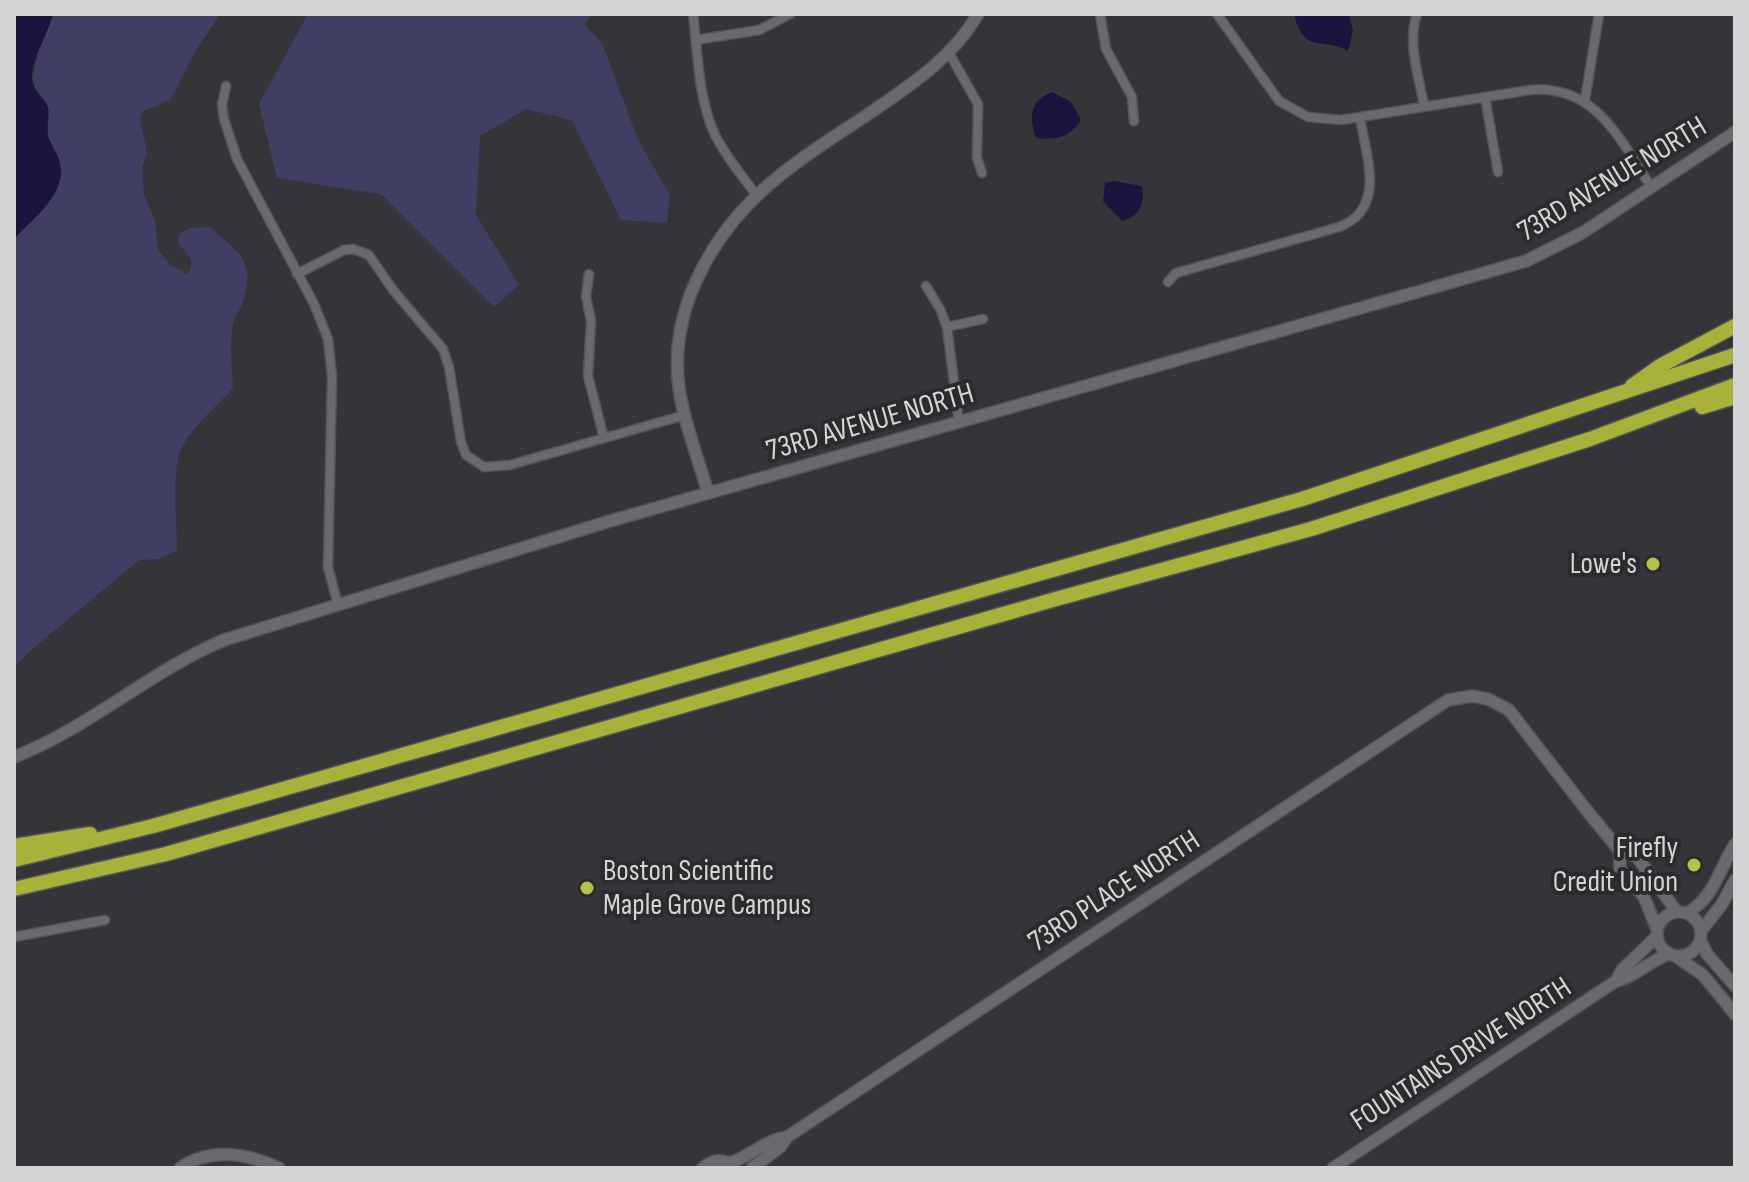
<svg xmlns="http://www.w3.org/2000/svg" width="1749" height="1182" font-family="'Sofia Sans Condensed',sans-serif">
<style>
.green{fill:#413e64}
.water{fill:#1c143e}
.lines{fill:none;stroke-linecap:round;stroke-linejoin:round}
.street-casing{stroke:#545457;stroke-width:11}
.secondary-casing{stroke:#545457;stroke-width:14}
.highway-casing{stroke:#545457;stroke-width:17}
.street{stroke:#6a6a6e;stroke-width:8}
.secondary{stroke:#6a6a6e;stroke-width:11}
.highway{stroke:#a8b23b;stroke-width:14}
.poi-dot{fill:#b6c148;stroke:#2b2b2e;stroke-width:3}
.labels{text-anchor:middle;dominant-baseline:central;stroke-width:8;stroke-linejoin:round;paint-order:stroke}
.street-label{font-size:30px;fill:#d4d4d6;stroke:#2b2b2e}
.poi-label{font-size:30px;fill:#d4d4d6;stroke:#2b2b2e;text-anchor:end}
</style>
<rect width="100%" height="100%" fill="#353539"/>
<path class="green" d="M 53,14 L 220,14 L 193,55 L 170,100 L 143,111 L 140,119 L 147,153 L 142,167 L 144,194 L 155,221 L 158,250 L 170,264 L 186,274 L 191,269 L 191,259 L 178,243 L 179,234 L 189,228 L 210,227 C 238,252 256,260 243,301 C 241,309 235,316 233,324 C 229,344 232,367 233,388 C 216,407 191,427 181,450 C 171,472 177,526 177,551 L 158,559 L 139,560 L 31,650 L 14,667 L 14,239 L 20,233 L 48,136 L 48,106 L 36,91 L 32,79 L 39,51 Z
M 308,14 L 593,14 L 584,24 L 602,43 L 638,140 L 670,195 L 667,223 L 621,220 L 572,120 L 526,109 L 480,136 L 476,215 L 519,285 L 494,307 L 381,194 L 277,178 L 259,104 Z"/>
<path class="water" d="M 14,14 L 53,14 C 48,35 32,56 32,78 C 33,91 42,95 47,105 C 51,113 46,126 48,135 C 50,145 58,153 60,163 C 67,195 33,218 14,239 Z
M 1294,14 L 1349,14 L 1353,31 L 1348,51 C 1323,36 1304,56 1294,14 Z
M 1052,92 L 1071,102 L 1081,120 C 1070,138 1056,140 1036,138 C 1029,117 1029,101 1052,92 Z
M 1114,181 L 1142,186 C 1146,202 1139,217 1122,221 L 1103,201 L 1105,183 Z"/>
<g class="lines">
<defs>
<path id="street" d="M 693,14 C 698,54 698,98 715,135 C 726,157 743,177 757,196
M 1100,14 L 1106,49 L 1132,97 L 1134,121
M 1217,14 L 1279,101 L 1308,117 L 1341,120 L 1530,90 C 1596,84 1620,140 1652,188
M 1417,14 C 1407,43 1419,77 1424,106
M 696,40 L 759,30 L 790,14
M 949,53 L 978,104 L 977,158 L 982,173
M 226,86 L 222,105 L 224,119 L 237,159 L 314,304 L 328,339 L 332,376 L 328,567 L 338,605
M 1485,97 L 1498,172
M 1585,100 L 1599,14
M 297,274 L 344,250 L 353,249 L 369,255 L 393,290 L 443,349 L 449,367 L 461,442 L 466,455 L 484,467 L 510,465 L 685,415
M 589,274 L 586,296 L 591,321 L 588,376 L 604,438
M 1168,282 L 1176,273 L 1339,227 C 1387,209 1366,156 1360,117
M 926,286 L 940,309 L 947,327 L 959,422
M 947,327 L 983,319
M 14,937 L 105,920"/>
<path id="secondary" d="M 708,493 C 698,458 684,423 679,388 C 668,306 716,227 778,177 C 806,154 837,135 867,115 C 909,86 952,59 978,14
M 14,757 C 89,728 150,671 224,640 L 610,521 L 1526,261 L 1582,233 L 1735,132
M 1620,851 L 1620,869 L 1644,897 L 1657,929
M1657 934a22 22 0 1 1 44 0a22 22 0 1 1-44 0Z
M 1687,913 C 1715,897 1718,871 1735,844
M 1701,931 L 1722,904 L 1735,880
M 1700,940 L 1707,954 L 1735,986
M 1675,956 L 1703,975 L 1735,1014
M 1616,981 L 1622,970 L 1656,937
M 730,1163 C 750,1156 766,1140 787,1137 L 1448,700 L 1472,696 L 1488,699 L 1509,710 L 1584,807 L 1620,851 L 1637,857 L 1677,912
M 180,1168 C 210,1147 247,1153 279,1168
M 703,1168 C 713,1159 724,1158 734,1167
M 752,1168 L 780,1147 L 787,1137
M 1333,1168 L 1616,981 C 1632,978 1651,961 1668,954"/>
<path id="highway" d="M 1632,386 L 1660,366 L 1735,326
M 1702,407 L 1735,397
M 14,846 L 90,834
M 14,860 L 153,826 L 1302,499 L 1735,355
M 14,889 L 166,854 L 1056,599 L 1311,529 L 1590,439 L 1735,385"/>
</defs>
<use href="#street" class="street-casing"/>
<use href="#secondary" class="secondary-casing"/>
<use href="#highway" class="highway-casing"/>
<use href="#street" class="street"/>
<use href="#secondary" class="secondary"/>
<use href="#highway" class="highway"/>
</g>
<g class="poi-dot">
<circle cx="1653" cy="564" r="8"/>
<circle cx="1694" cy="865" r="8"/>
<circle cx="587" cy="888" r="8"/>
</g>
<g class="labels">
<g class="street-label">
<text transform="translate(1612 179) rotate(-31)">73RD AVENUE NORTH</text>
<text transform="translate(870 422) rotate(-16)">73RD AVENUE NORTH</text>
<text transform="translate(1114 891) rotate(-33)">73RD PLACE NORTH</text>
<text transform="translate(1461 1054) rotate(-33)">FOUNTAINS DRIVE NORTH</text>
</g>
<g class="poi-label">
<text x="1637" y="564">Lowe's</text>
<text x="1678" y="848">Firefly<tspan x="1678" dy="34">Credit Union</tspan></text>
<text x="603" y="871" text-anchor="start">Boston Scientific<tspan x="603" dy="34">Maple Grove Campus</tspan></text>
</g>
</g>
<rect width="1749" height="1182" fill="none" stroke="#d4d4d6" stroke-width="32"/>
</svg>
